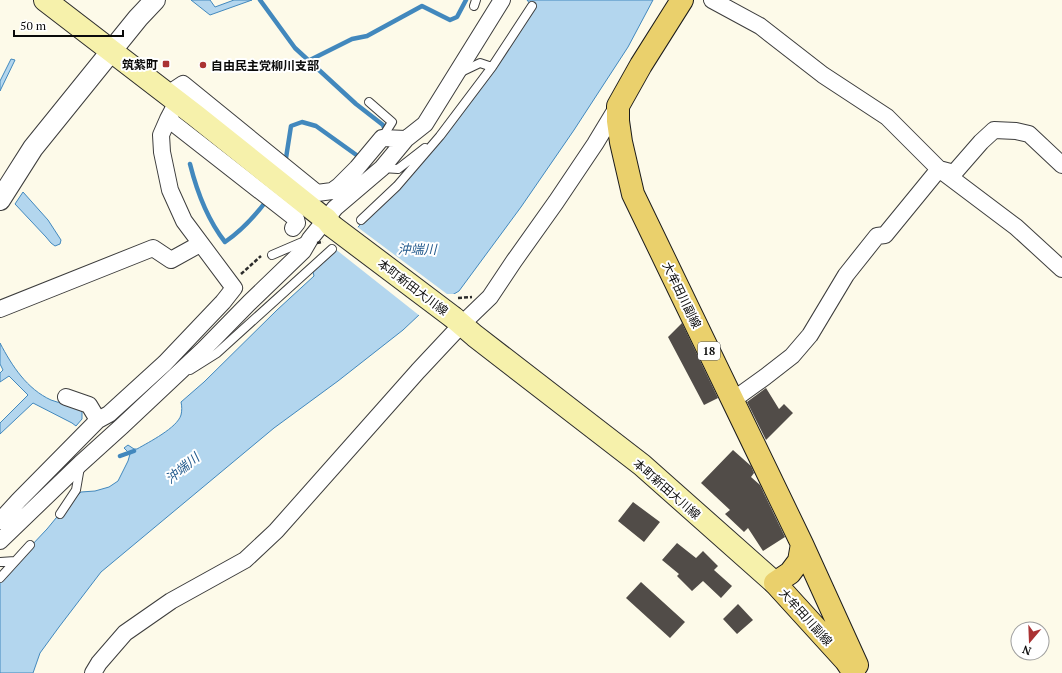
<svg xmlns="http://www.w3.org/2000/svg" width="1062" height="673" font-family="'PT Serif','Noto Sans JP',serif">
<style>
.water{fill:#b3d6ee;stroke:#4288bd}
.pier{fill:#fdfae9}
.lines{fill:none;stroke-linecap:round;stroke-linejoin:round}
.stream{stroke:#4288bd;stroke-width:4.5}
.building{fill:#514c48}
.service-casing{stroke:#3d3d3d;stroke-width:10}
.minor-casing{stroke:#3d3d3d;stroke-width:18}
.tertiary-casing{stroke:#3d3d3d;stroke-width:22}
.secondary-casing{stroke:#2c2c2c;stroke-width:24}
.primary-casing{stroke:#1b1b1b;stroke-width:24}
.path{stroke:#2c2c2c;stroke-width:2.5;stroke-dasharray:4 2;stroke-linecap:butt}
.service{stroke:#fff;stroke-width:8}
.minor{stroke:#fff;stroke-width:16}
.tertiary{stroke:#fff;stroke-width:20}
.secondary{stroke:#f6f1ab;stroke-width:22}
.primary{stroke:#ead06c;stroke-width:22}
.secondary-bridge-casing{stroke:#2c2c2c;stroke-width:24;stroke-linecap:butt}
.path-bridge{stroke:#2c2c2c;stroke-width:2.5;stroke-dasharray:4 2;stroke-linecap:butt}
.secondary-bridge{stroke:#f6f1ab;stroke-width:22}
.poi-dot{fill:#aa3233;stroke:#fff;stroke-width:1.5}
.labels{text-anchor:middle;dominant-baseline:central;stroke-width:4;stroke-linejoin:round;paint-order:stroke}
.shield{fill:#fff;stroke:#545454;stroke-width:1}
.shield-label{font-size:11px;font-weight:bold;fill:#0a0a0a}
.poi-label{font-size:12px;font-weight:bold;fill:#0a0a0a;stroke:#fff;text-anchor:end}
.street-label{font-size:12px;fill:#0a0a0a;stroke:#fff}
.water-label{font-size:13px;font-style:italic;fill:#225a8d;stroke:#fff}
</style>
<rect width="100%" height="100%" fill="#fdfae9"/>
<path class="water" d="M 191,0 L 210,0 L 215,7 L 234,0 L 252,0 L 210,15 Z
M 527,0 L 653,0 L 628,47 L 574,130 L 521,207 L 459,291 L 420,314 L 403,330 L 338,381 L 274,428 L 101,572 L 59,627 L 40,653 L 33,673 L 0,673 L 0,582 L 14,564 L 47,529 L 61,512 L 81,492 L 95,491 L 109,487 L 118,481 L 128,461 L 130,454 L 124,448 L 128,445 L 134,449 L 137,449 C 149,442 177,428 181,415 C 182,411 182,406 181,402 L 204,382 L 277,310 L 314,276 L 313,272 L 372,213 L 432,149 L 531,5 Z
M 11,59 L 15,60 L 0,91 L 0,81 Z
M 23,192 L 48,220 L 61,240 L 60,244 L 55,246 L 51,243 L 46,237 L 15,204 Z
M 0,343 C 12,366 27,389 51,400 C 61,404 72,405 82,408 L 82,419 L 76,426 L 72,423 L 33,403 L 0,434 L 0,423 L 28,395 L 9,376 L 0,382 L 0,373 L 3,370 L 0,364 Z"/>
<path class="pier" d="M 356,226 L 447,294 L 458,294 L 420,316 L 334,248 Z"/>
<g class="lines">
<path class="stream" d="M 260,0 L 295,48 L 356,104 L 383,125 L 386,132
M 310,60 L 352,39 L 367,36 L 422,6 L 450,20 L 457,17 L 466,0
M 286,158 L 291,126 L 302,122 L 316,126 L 362,159
M 190,164 C 197,192 207,219 225,242 C 241,231 255,216 267,200
M 120,456 L 134,451"/>
</g>
<path class="building" d="M 682,323 L 718,398 L 704,405 L 668,337 Z
M 766,388 L 779,409 L 784,404 L 793,413 L 766,440 L 747,402 Z
M 733,450 L 751,466 L 754,473 L 751,477 L 760,485 L 785,537 L 763,551 L 748,528 L 744,532 L 725,514 L 730,510 L 701,483 Z
M 633,502 L 660,522 L 644,542 L 618,521 Z
M 677,543 L 696,558 L 703,551 L 718,566 L 714,570 L 732,586 L 721,598 L 703,581 L 692,591 L 677,576 L 679,574 L 662,560 Z
M 641,582 L 685,622 L 670,638 L 626,598 Z
M 738,604 L 753,620 L 737,634 L 723,619 Z"/>
<g class="lines">
<defs>
<path id="service" d="M 474,6 L 476,0
M 459,73 L 480,63 L 492,67
M 369,102 L 392,122 L 382,138
M 382,168 L 398,169 L 425,148
M 361,220 L 397,186 L 440,136 L 492,67 L 532,6
M 272,255 L 307,240
M 190,370 L 217,353 L 332,249
M 60,514 L 76,490 L 80,467
M 0,562 L 15,561
M 0,578 L 30,545"/>
<path id="minor" d="M 712,0 L 760,26 L 823,75 L 887,117 L 939,169 L 1016,227 L 1062,269
M 168,94 L 183,84 L 317,193 L 332,191 L 339,186 L 357,168 L 382,138 L 406,139
M 168,119 L 296,219 L 297,223 L 293,228
M 939,169 L 954,173 L 981,142 L 994,130 L 1016,131 L 1029,134 L 1062,165
M 0,309 L 153,248 L 171,260 L 200,244
M 66,397 L 89,405 L 98,420
M 733,400 L 765,377 L 792,356 L 810,335 L 846,275 L 877,236 L 885,235 L 939,169
M 0,521 L 19,500 L 98,420 L 109,414 L 165,363 L 223,302 L 234,288 L 184,221 L 170,190 L 162,152 L 161,135 L 168,119 L 177,102
M 0,541 L 80,464 L 122,426 L 204,349 L 249,303 L 303,251 L 310,239 L 335,208 L 382,168 L 406,139 L 425,124 L 502,0
M 93,673 L 99,663 L 125,633 L 171,601 L 245,560 L 276,531 L 418,371 L 462,324 L 490,297 L 514,261 L 556,202 L 595,144 L 618,106"/>
<path id="tertiary" d="M 0,200 L 33,148 L 138,18 L 155,0"/>
<path id="secondary" d="M 45,0 L 196,116 L 320,215 L 326,219 L 332,226
M 454,318 L 475,336 L 642,465 L 775,583"/>
<path id="primary" d="M 682,0 L 641,65 L 618,106 L 618,121 L 621,142 L 633,194 L 802,544 L 799,561 L 790,573 L 775,583 L 846,661 L 854,673
M 802,544 L 857,665"/>
</defs>
<use href="#service" class="service-casing"/>
<use href="#minor" class="minor-casing"/>
<use href="#tertiary" class="tertiary-casing"/>
<use href="#secondary" class="secondary-casing"/>
<use href="#primary" class="primary-casing"/>
<path class="path" d="M 241,274 L 261,256"/>
<use href="#service" class="service"/>
<use href="#minor" class="minor"/>
<use href="#tertiary" class="tertiary"/>
<use href="#secondary" class="secondary"/>
<use href="#primary" class="primary"/>
<defs>
<path id="secondary-bridge" d="M 332,226 L 454,318"/>
</defs>
<use href="#secondary-bridge" class="secondary-bridge-casing"/>
<path class="path-bridge" d="M 317,243 L 323,242
M 458,298 L 472,297"/>
<use href="#secondary-bridge" class="secondary-bridge"/>
</g>
<g class="poi-dot">
<rect x="162" y="60" width="8" height="8" rx="2"/>
<circle cx="203" cy="65" r="4"/>
</g>
<g class="labels">
<rect class="shield" x="698" y="342" width="22" height="18" rx="3"/>
<g class="shield-label">
<text x="709" y="351">18</text>
</g>
<g class="poi-label">
<text x="158" y="64">筑紫町</text>
<text x="211" y="65" text-anchor="start">自由民主党柳川支部</text>
</g>
<g class="street-label">
<text transform="translate(413 287) rotate(37)">本町新田大川線</text>
<text transform="translate(682 295) rotate(64)">大牟田川副線</text>
<text transform="translate(667 489) rotate(41)">本町新田大川線</text>
<text transform="translate(806 617) rotate(48)">大牟田川副線</text>
</g>
<g class="water-label">
<text x="417" y="249">沖端川</text>
<text transform="translate(182 468) rotate(-40)">沖端川</text>
</g>
</g>
<g transform="translate(1030 641) rotate(199)"><circle r="19" fill="#ffffff" stroke="#9d9d9d"/>
<path d="M0-3L7 15L0 10L-7 15Z" fill="#aa3233"/>
<text y="-6" font-size="11" font-weight="bold" text-anchor="middle" fill="#0a0a0a">N</text>
</g>
<path d="M14 30v6h109v-6" fill="none" stroke="#0a0a0a" stroke-width="2"/>
<text x="20" y="30" font-size="12" fill="#0a0a0a" stroke="#ffffff" stroke-width="3" paint-order="stroke">50 m</text>
</svg>
